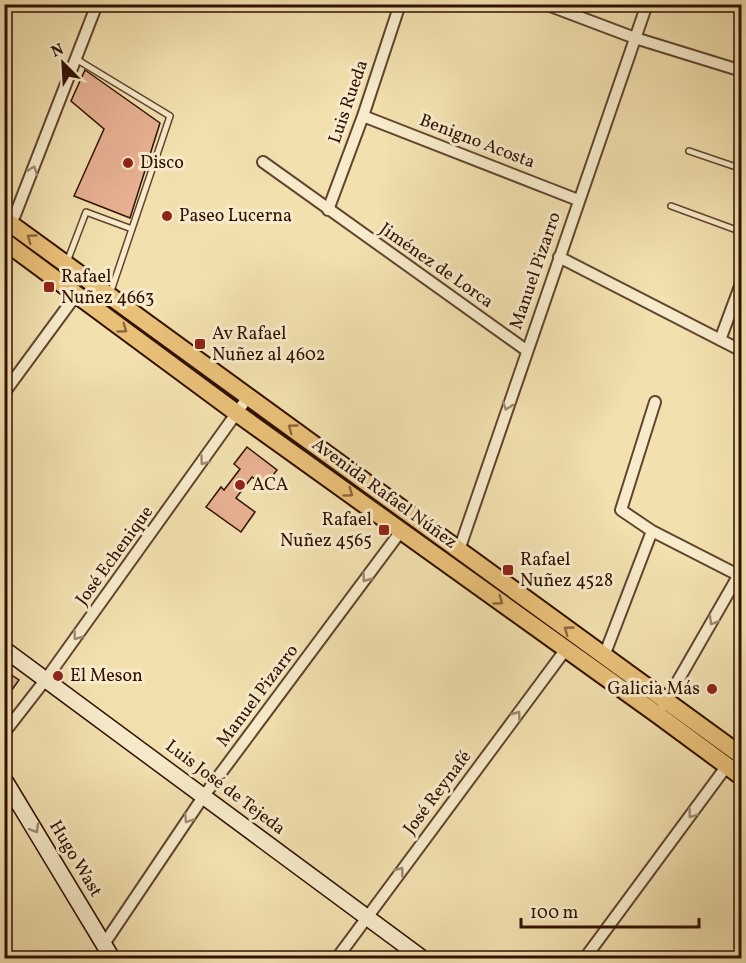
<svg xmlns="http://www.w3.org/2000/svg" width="746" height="963" font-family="Vollkorn,serif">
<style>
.building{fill:#e7b192;stroke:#311103;stroke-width:1.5}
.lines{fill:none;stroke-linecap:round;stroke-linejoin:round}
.service-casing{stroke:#61452e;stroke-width:8}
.minor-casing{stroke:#61452e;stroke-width:14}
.secondary-casing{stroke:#311103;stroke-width:18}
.primary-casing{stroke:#311103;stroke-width:20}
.service{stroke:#f7ebcb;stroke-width:5}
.minor{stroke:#f7ebcb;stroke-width:10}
.secondary{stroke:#f7ebcb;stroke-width:15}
.primary{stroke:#e9c078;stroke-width:16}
.oneway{stroke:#9e8971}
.oneway2{stroke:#8d683e}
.poi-dot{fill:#8f2418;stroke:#f7ebcb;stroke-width:2}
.labels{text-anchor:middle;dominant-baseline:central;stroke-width:6;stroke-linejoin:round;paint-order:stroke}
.street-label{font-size:18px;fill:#311103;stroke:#f7ebcb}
.poi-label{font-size:18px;fill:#311103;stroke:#f7ebcb;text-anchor:start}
</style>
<rect width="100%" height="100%" fill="#f2e0af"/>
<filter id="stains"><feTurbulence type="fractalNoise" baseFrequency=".00333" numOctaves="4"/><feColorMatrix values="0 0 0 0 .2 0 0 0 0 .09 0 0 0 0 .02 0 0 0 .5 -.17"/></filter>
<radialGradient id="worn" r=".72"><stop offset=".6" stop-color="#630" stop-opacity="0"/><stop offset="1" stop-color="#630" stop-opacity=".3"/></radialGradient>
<path class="building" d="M 85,70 L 160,123 L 130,218 L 74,196 L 104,129 L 71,101 Z
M 247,447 L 277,470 L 265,486 L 252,477 L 236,498 L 255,512 L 241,532 L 206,507 L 221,487 L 224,490 L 240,469 L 234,464 Z
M 4,670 L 19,680 L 4,701 Z"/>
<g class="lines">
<defs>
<path id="service" d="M 76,59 L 170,116 L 110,294
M 689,151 L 742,169
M 671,206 L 742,232
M 67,262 L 86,212 L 132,229"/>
<path id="minor" d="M 545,4 L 635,38 L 742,71
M 363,116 L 578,200
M 263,162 L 526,350
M 328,210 L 363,116 L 400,4
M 4,232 L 15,215 L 97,4
M 559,257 L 742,351
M 720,340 L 742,281
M 4,393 L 76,295
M 655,402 L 621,510 L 652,531 L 742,577
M 459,550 L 647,4
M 604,656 L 652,531
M 664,705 L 741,571
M 4,733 L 46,679 L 248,397
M 104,944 L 203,797 L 401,531
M 337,958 L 566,649
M 585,958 L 726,767"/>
<path id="secondary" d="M 4,649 L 422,958
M 4,779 L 112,958"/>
<path id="primary" d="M 4,219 L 742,756
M 4,241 L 238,414 L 658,715 L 742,777"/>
</defs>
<use href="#service" class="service-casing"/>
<use href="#minor" class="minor-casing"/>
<use href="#secondary" class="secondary-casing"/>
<use href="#primary" class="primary-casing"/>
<use href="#service" class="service"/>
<use href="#minor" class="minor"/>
<use href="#secondary" class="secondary"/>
<use href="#primary" class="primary"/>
</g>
<defs><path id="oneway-chevron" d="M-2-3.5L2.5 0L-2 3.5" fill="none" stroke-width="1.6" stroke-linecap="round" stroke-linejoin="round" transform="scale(1.5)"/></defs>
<g class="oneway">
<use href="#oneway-chevron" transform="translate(33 170) rotate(-69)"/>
<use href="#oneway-chevron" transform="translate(507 406) rotate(109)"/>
<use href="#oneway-chevron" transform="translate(204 461) rotate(126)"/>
<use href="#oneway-chevron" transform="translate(366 578) rotate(127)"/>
<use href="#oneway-chevron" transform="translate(713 621) rotate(120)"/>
<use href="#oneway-chevron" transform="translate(77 636) rotate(126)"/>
<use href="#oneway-chevron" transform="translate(517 715) rotate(-53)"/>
<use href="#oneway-chevron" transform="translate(692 814) rotate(126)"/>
<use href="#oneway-chevron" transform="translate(188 819) rotate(124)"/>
<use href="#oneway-chevron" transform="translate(35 829) rotate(59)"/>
<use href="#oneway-chevron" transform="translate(400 871) rotate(-53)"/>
</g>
<g class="oneway2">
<use href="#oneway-chevron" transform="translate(31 238) rotate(-144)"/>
<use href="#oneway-chevron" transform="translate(123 329) rotate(36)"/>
<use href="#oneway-chevron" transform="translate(292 428) rotate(-144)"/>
<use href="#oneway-chevron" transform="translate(349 493) rotate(36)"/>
<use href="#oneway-chevron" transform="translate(499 601) rotate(36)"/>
<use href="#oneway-chevron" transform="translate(568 630) rotate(-144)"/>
</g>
<g class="poi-dot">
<circle cx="128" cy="163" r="6"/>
<circle cx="167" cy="216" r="6"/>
<rect x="43" y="281" width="12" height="12" rx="3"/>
<rect x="194" y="338" width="12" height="12" rx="3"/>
<circle cx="240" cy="485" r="6"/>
<rect x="378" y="524" width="12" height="12" rx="3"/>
<rect x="502" y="564" width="12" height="12" rx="3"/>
<circle cx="58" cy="676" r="6"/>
<circle cx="712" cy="689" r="6"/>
</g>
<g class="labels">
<g class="street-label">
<text transform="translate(349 102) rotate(-71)">Luis Rueda</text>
<text transform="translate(477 142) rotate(21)">Benigno Acosta</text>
<text transform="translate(436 266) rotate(35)">Jiménez de Lorca</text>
<text transform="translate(536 271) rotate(-71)">Manuel Pizarro</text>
<text transform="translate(384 494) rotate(36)">Avenida Rafael Núñez</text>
<text transform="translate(115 556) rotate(-54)">José Echenique</text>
<text transform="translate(258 696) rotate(-53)">Manuel Pizarro</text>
<text transform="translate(225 788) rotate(37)">Luis José de Tejeda</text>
<text transform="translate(438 793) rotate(-53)">José Reynafé</text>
<text transform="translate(75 859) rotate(59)">Hugo Wast</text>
</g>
<g class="poi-label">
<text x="140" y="163">Disco</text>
<text x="179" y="216">Paseo Lucerna</text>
<text x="61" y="277">Rafael<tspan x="61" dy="21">Nuñez 4663</tspan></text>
<text x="212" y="334">Av Rafael<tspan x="212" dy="21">Nuñez al 4602</tspan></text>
<text x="252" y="485">ACA</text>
<text x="372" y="520" text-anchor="end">Rafael<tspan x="372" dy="21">Nuñez 4565</tspan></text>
<text x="520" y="560">Rafael<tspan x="520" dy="21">Nuñez 4528</tspan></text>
<text x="70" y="676">El Meson</text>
<text x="700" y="689" text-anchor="end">Galicia Más</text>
</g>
</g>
<rect width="746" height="963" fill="none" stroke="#f2e0af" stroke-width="24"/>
<rect x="6" y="6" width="734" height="951" fill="none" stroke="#311103" stroke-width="3"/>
<rect x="12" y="12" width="722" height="939" fill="none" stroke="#311103" stroke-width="1.5"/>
<g transform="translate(63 63) rotate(336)" stroke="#f7ebcb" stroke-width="4.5" paint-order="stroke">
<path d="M0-4.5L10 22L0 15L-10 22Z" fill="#311103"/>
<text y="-9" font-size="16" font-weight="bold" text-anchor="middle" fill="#311103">N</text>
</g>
<path d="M521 918v9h178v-9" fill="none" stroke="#311103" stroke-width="3"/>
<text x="530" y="918" font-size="18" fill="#311103" stroke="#f7ebcb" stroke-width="4.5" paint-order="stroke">100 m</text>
<rect width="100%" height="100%" filter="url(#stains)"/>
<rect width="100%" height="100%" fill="url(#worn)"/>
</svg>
